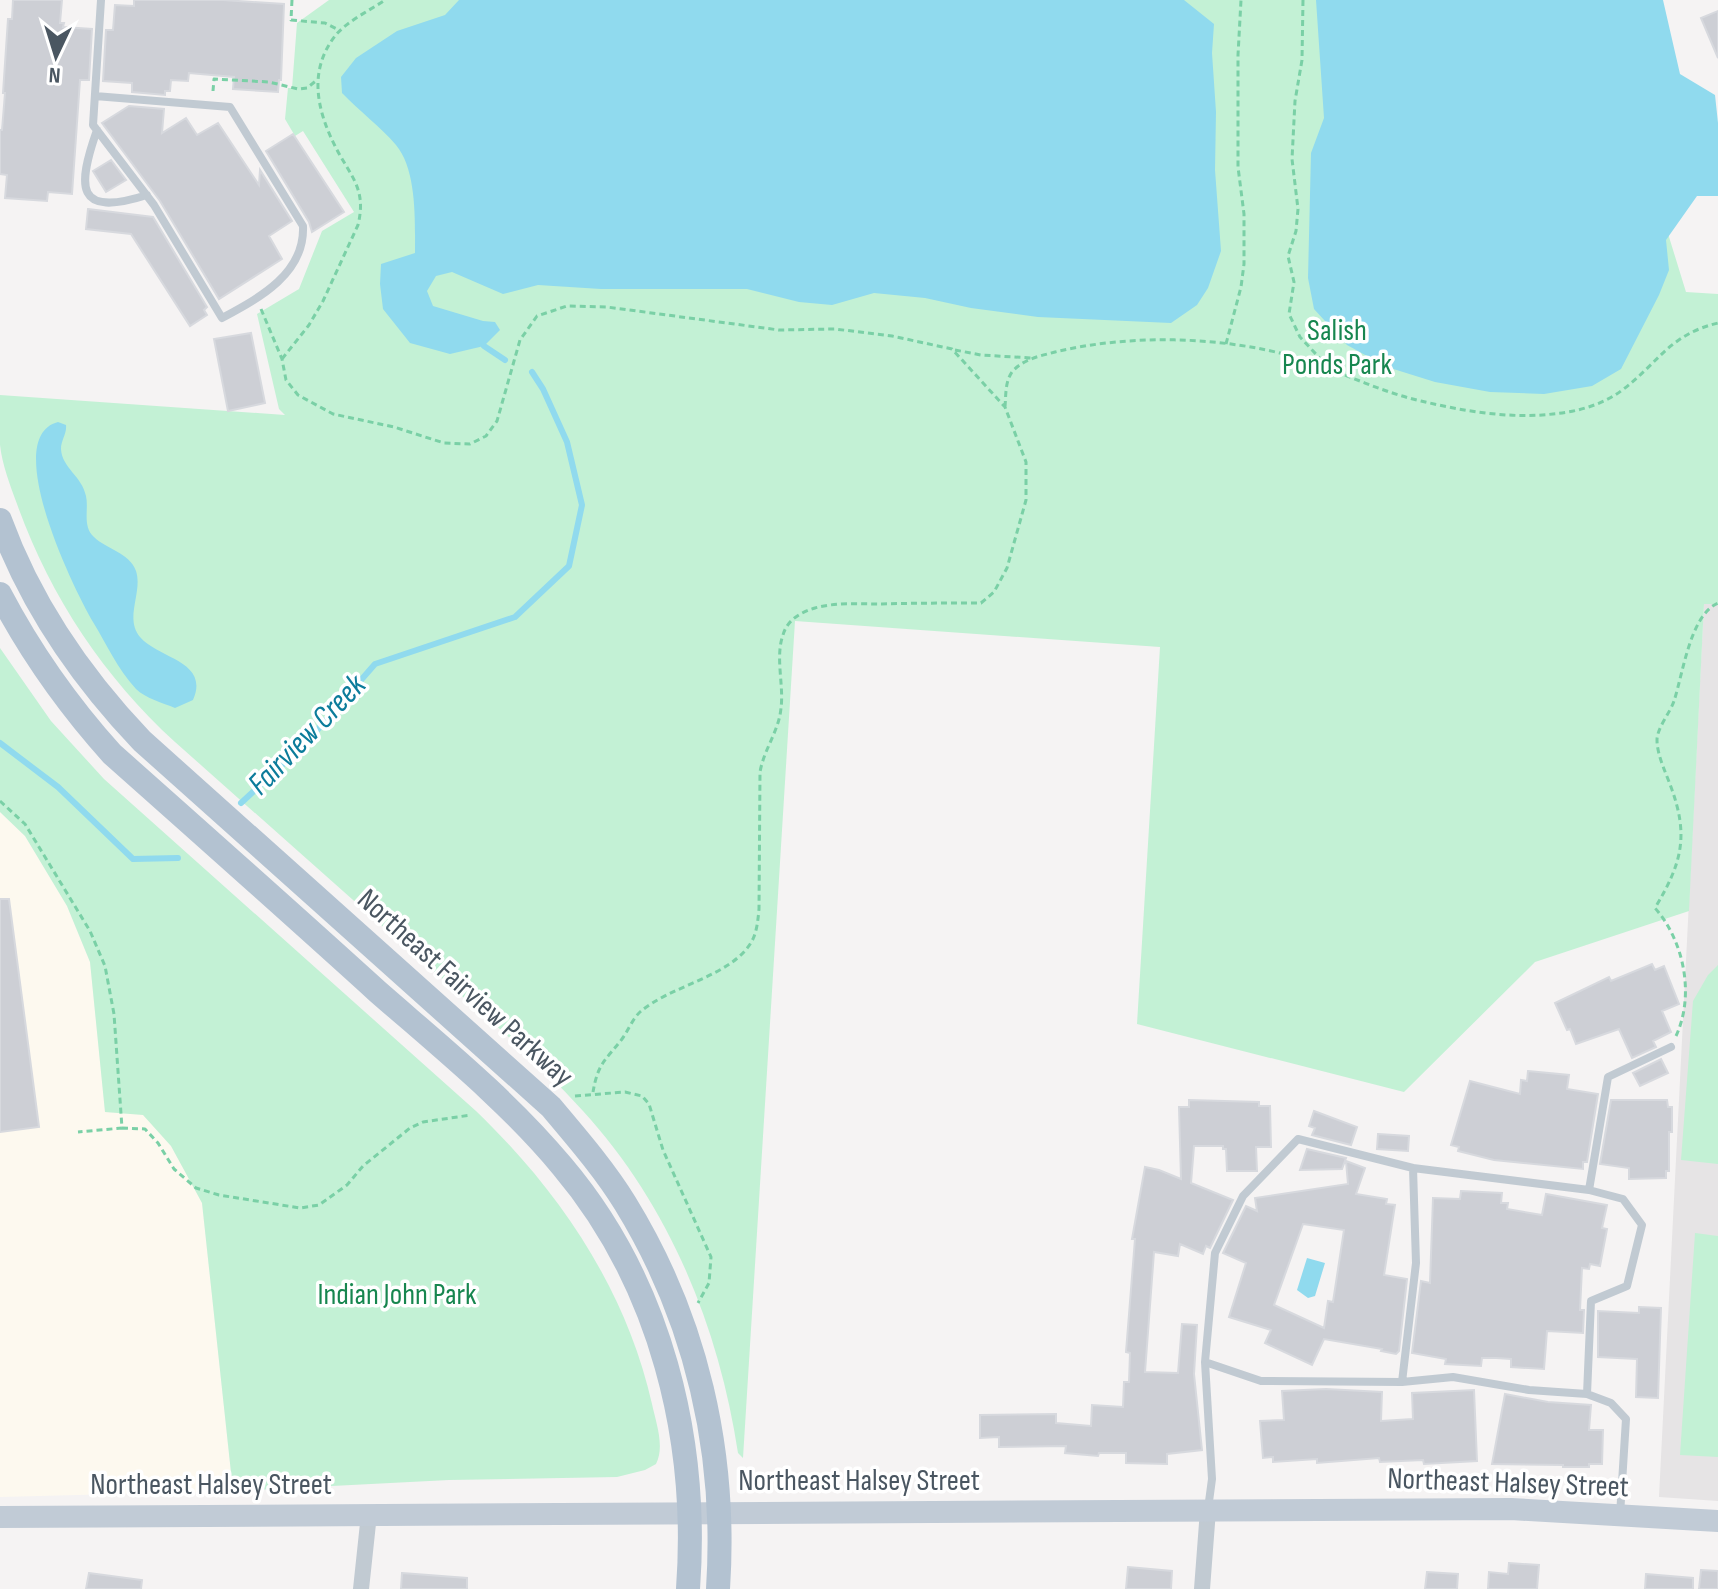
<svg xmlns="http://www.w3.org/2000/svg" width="1718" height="1589" font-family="'Sofia Sans Condensed',sans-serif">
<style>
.commercial{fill:#fdf9ef}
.education{fill:#e6e4e5}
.green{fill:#c3f1d5}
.water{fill:#90daee}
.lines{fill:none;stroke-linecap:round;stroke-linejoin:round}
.stream{stroke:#90daee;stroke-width:6}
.building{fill:#cdcfd5;stroke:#d7d9de;stroke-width:2;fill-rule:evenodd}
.path{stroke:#7ad0a6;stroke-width:3;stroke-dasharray:6 4;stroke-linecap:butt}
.lane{stroke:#c1cad2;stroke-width:8}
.street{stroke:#c1cad2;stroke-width:16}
.secondary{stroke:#c1cbd6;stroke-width:22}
.primary{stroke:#b3c2d1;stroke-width:24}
.labels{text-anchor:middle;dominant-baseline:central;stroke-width:7;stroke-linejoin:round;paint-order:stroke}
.park-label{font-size:30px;fill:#17864f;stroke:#fff}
.street-label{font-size:30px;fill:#4a5661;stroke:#fff}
.water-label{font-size:32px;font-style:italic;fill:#0c7c9b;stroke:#fff}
</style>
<rect width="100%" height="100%" fill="#f5f3f3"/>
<path class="commercial" d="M 0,812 L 25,836 L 67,906 L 90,962 L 105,1112 L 143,1114 L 171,1146 L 202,1202 L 233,1491 L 0,1497 Z"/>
<path class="education" d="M 1704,603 L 1718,604 L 1718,1501 L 1659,1497 Z"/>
<path class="green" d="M 329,0 L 1596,0 L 1686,292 L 1718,294 L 1718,604 L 1704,604 L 1689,911 L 1535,962 L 1404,1092 L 1137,1024 L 1160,647 L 795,621 L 743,1458 L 738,1453 C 719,1327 669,1205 583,1111 C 532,1054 472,1005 415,955 C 335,884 255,813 175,742 C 103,676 50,596 17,504 C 10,485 2,464 0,445 C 0,429 0,412 0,395 L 285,415 L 279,409 L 257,314 L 299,289 L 322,231 L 354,212 L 303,131 L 295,136 L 285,119 L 288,88 L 292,88 L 297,23 Z
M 0,648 L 51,721 L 104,779 L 476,1111 C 560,1192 626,1289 652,1404 C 656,1423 665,1446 656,1464 L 645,1470 L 617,1477 L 449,1480 L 233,1491 L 202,1203 L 171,1146 L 143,1115 L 105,1112 L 90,962 L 67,906 L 25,836 L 0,812 Z
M 1718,965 L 1718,1164 L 1681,1160 L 1693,1001 L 1708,975 Z
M 1695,1233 L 1718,1236 L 1718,1457 L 1680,1455 Z"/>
<path class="water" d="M 459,0 L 1184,0 L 1214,24 L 1212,53 L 1216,112 L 1215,170 L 1221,251 L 1208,288 L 1197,305 L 1171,323 L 1038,317 L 971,308 L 925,298 L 874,293 L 832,305 L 799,302 L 747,289 L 601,289 L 538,285 L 503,294 L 452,272 L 436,276 L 427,291 L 433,306 L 483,321 L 495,322 L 500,330 L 484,346 L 450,354 L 410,343 L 383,309 L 380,284 L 381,264 L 415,253 C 415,221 417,170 396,145 C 380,126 359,111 342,93 L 341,77 L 356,58 L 397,31 L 445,15 Z
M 1316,0 L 1663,0 L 1680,74 L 1715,95 L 1718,123 L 1718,196 L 1697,196 L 1666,240 L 1669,270 L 1659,295 L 1621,369 L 1592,386 L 1544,394 L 1490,392 L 1435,382 L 1387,367 L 1347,345 L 1314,309 L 1308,278 L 1311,153 L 1324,118 Z
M 58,422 L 66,425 C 67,434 61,440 61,449 C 62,468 82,476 86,496 C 89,509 82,526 94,537 C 106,549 130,553 136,571 C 143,592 124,618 140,637 C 159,659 210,661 193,700 L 175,708 C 163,703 145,698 136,689 C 117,668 107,645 93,622 C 73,588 0,437 58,422 Z
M 1307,1258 L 1325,1263 L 1315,1296 L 1308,1298 L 1297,1290 Z"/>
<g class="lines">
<path class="stream" d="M 484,346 L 505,360
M 0,743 L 58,787 L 133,859 L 178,858
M 241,803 L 306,743 L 375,664 L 515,617 L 569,566 L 582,505 L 567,442 L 543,389 L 532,372"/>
</g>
<path class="building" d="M 13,0 L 62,0 L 60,23 L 64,23 L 63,27 L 92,29 L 89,80 L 80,80 L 72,194 L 48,192 L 47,201 L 5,198 L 7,175 L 0,174 L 0,130 L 2,130 L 5,93 L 3,93 L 8,19 L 12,19 Z
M 134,0 L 223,0 L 284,4 L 281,80 L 279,80 L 278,92 L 233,89 L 234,77 L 189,73 L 188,81 L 171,80 L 170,91 L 165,91 L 165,95 L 132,92 L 132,83 L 103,81 L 106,30 L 113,30 L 115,5 L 134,6 Z
M 1718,11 L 1718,58 L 1701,18 Z
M 129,106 L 164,109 L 162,133 L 186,118 L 197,135 L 218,123 L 259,185 L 260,170 L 292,221 L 269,236 L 282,259 L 219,299 L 160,201 L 102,123 Z
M 293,134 L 344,212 L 312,232 L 309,222 L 266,151 Z
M 111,160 L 126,180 L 106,192 L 93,171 Z
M 88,209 L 153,217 L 207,307 L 204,310 L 207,315 L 190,326 L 131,234 L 86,229 Z
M 251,333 L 265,403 L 228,411 L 214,339 Z
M 0,899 L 9,899 L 39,1127 L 0,1132 Z
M 1652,964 L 1655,970 L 1664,966 L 1679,1004 L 1662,1011 L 1671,1032 L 1653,1041 L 1656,1047 L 1632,1058 L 1619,1029 L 1576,1044 L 1570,1029 L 1567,1030 L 1555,1003 L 1609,977 L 1611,981 Z
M 1661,1059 L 1668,1073 L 1640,1086 L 1633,1073 Z
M 1528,1071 L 1569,1075 L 1567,1089 L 1598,1094 L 1587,1162 L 1583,1162 L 1583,1169 L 1494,1160 L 1458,1151 L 1459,1147 L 1451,1145 L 1470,1081 L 1520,1094 L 1521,1080 L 1527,1081 Z
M 1189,1100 L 1259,1102 L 1259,1106 L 1270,1106 L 1271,1147 L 1256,1147 L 1257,1171 L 1227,1171 L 1226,1149 L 1223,1149 L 1223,1146 L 1194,1146 L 1191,1183 L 1233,1200 L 1210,1248 L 1206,1246 L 1203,1254 L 1180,1244 L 1178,1256 L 1154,1252 L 1145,1372 L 1178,1373 L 1182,1324 L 1197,1325 L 1194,1374 L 1202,1450 L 1167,1454 L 1167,1464 L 1126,1463 L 1126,1453 L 1099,1453 L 1098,1456 L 1065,1453 L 1066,1446 L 999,1447 L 999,1437 L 980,1438 L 980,1415 L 1056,1414 L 1056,1423 L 1091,1426 L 1092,1405 L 1123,1407 L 1124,1382 L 1129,1382 L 1130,1353 L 1126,1352 L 1135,1239 L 1132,1239 L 1145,1167 L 1159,1170 L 1181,1179 L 1179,1107 L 1189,1107 Z
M 1611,1100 L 1667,1100 L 1668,1107 L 1672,1107 L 1672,1132 L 1669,1132 L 1669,1171 L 1666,1171 L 1666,1178 L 1629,1179 L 1629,1168 L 1600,1164 Z
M 1314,1111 L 1357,1127 L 1351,1145 L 1312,1135 L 1315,1128 L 1309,1126 Z
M 1378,1134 L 1409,1136 L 1408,1151 L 1377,1149 Z
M 1307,1149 L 1346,1158 L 1342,1169 L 1300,1170 Z
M 1346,1161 L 1365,1168 L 1356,1194 L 1387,1199 L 1386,1204 L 1395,1205 L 1384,1275 L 1407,1279 L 1399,1351 L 1396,1354 L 1381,1351 L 1382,1349 L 1324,1339 L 1312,1365 L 1265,1343 L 1271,1330 L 1229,1317 L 1246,1263 L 1223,1253 L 1246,1206 L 1257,1211 L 1255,1198 L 1348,1184 ZM 1303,1224 L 1344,1230 L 1333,1302 L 1328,1301 L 1324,1328 L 1274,1305 Z
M 1461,1191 L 1502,1193 L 1501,1203 L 1508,1203 L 1507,1209 L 1542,1215 L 1546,1194 L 1607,1205 L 1602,1228 L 1607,1229 L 1600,1266 L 1590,1264 L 1589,1269 L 1582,1268 L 1580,1310 L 1584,1310 L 1583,1333 L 1547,1331 L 1544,1369 L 1511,1367 L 1511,1359 L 1496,1358 L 1482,1358 L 1481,1366 L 1445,1364 L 1446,1359 L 1412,1353 L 1421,1281 L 1430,1283 L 1433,1198 L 1460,1199 Z
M 1639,1307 L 1661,1308 L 1658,1398 L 1636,1397 L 1637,1359 L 1598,1357 L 1598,1311 L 1639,1313 Z
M 1326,1389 L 1382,1392 L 1381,1421 L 1413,1419 L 1412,1393 L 1474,1390 L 1477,1461 L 1424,1464 L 1423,1460 L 1380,1462 L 1379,1458 L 1317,1463 L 1317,1459 L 1273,1462 L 1273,1457 L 1263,1458 L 1260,1421 L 1284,1420 L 1282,1391 Z
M 1505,1394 L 1548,1402 L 1591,1405 L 1589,1430 L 1603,1430 L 1602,1464 L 1589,1464 L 1589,1467 L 1563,1467 L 1563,1465 L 1492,1464 Z
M 1509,1563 L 1539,1565 L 1537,1589 L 1488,1589 L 1489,1572 L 1508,1574 Z
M 1128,1567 L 1172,1571 L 1171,1589 L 1126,1589 Z
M 1701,1570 L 1718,1571 L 1718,1589 L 1699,1589 Z
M 1427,1572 L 1458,1574 L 1457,1589 L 1425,1589 Z
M 89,1573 L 142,1580 L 141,1589 L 86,1589 Z
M 402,1573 L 467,1578 L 467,1589 L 401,1589 Z
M 1646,1574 L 1693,1578 L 1693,1589 L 1645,1589 Z"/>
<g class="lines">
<path class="path" d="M 292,0 L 291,20 L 325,23 L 341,31
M 1303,0 L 1302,60 L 1295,101 L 1292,159 L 1298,209 L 1296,231 L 1288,256 L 1294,282 L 1289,314 L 1300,337 L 1328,367
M 213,91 L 214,79 L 269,82 L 298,89 L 307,88 L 317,80
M 261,309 L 282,359 L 286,380 L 298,395 L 333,414 L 394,427 L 444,443 L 470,444 L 486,436 L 497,421 L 520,340 L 537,316 L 567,306 L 607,307 L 779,330 L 835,329 L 892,336 L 952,349 L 1005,407 L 1026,462 L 1026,500 L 1007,568 L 994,592 L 981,603 C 948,603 915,603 882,604 C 860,604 836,602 815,608 C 801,612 787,620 783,635 C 775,657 784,685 781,708 C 779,731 764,749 760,772 L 759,909 C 758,920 757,930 753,939 C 734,977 669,985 639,1013 C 632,1020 628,1031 622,1039 C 605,1061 598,1063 593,1092
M 1226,344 L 1241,287 L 1244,264 L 1244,214 L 1238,167 L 1238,55 L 1241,0
M 955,350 L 981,355 L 1031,358
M 282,359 L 309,325 L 323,301 L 358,225 C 367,188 350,176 335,146 C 317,110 308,71 335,36 C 347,21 369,11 385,0
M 1005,407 C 1006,395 1005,382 1012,372 C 1023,359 1040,356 1055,352 C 1130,334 1221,336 1295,357 C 1338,370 1377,391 1421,401 C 1463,411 1509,419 1553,414 C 1576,412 1602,405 1621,391 C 1658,364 1668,335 1718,323
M 0,801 L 25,824 L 90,931 L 105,966 L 114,1014 L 122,1128 L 78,1132
M 1676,1036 C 1695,995 1684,941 1655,908 C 1682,863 1689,836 1671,787 C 1666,773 1657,755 1657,740 C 1657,728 1670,713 1674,701 C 1683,674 1690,615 1718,603
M 575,1096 L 625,1092 L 642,1096 L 649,1104 L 663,1150 L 711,1257 L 709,1283 L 698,1303
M 122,1128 L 145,1129 L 158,1143 L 174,1169 L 196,1188 L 219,1195 L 300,1208 L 319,1205 L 347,1185 L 363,1166 L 410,1128 L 423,1122 L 471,1115"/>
<path class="lane" d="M 95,96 L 230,107 L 303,226 C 305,274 259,298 222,318 L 154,205 L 93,125 L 101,0
M 97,130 C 77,187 75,218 147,195
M 1589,1190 L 1608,1077 L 1671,1047
M 1205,1362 L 1215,1253 L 1243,1196 L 1298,1139 L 1413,1168
M 1402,1382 L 1453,1377 L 1529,1390 L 1587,1394
M 1208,1509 L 1212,1479 L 1205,1362 L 1261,1381 L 1402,1382 L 1416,1263 L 1413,1168 L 1589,1190 L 1623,1199 L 1642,1225 L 1627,1286 L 1591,1301 L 1587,1394 L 1611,1403 L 1626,1419 L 1620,1515"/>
<path class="street" d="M 361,1589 L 369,1514
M 1202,1589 L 1208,1510"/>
<path class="secondary" d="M 0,1517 L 1511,1509 L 1718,1521"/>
<path class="primary" d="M 0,520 C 31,605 80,676 142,741 L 551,1107 C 577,1138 604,1169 625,1203 C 697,1320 727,1453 718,1589
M 0,594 C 31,653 67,704 112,754 C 201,833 290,912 378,992 C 441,1047 508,1101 562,1166 C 661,1283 699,1439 688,1589"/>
</g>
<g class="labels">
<g class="park-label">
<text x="1337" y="331">Salish<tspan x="1337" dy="34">Ponds Park</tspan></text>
<text x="397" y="1295">Indian John Park</text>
</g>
<g class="street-label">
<text transform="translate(465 988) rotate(42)">Northeast Fairview Parkway</text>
<text x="859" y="1481">Northeast Halsey Street</text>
<text transform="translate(1508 1483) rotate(2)">Northeast Halsey Street</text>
<text x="211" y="1485">Northeast Halsey Street</text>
</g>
<g class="water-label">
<text transform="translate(307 735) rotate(-46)">Fairview Creek</text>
</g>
</g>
<g transform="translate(56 56) rotate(184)" stroke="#ffffff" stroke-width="6" paint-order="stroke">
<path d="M0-6L14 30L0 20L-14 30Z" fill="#4a5661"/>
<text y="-12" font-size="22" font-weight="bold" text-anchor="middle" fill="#4a5661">N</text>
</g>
</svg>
